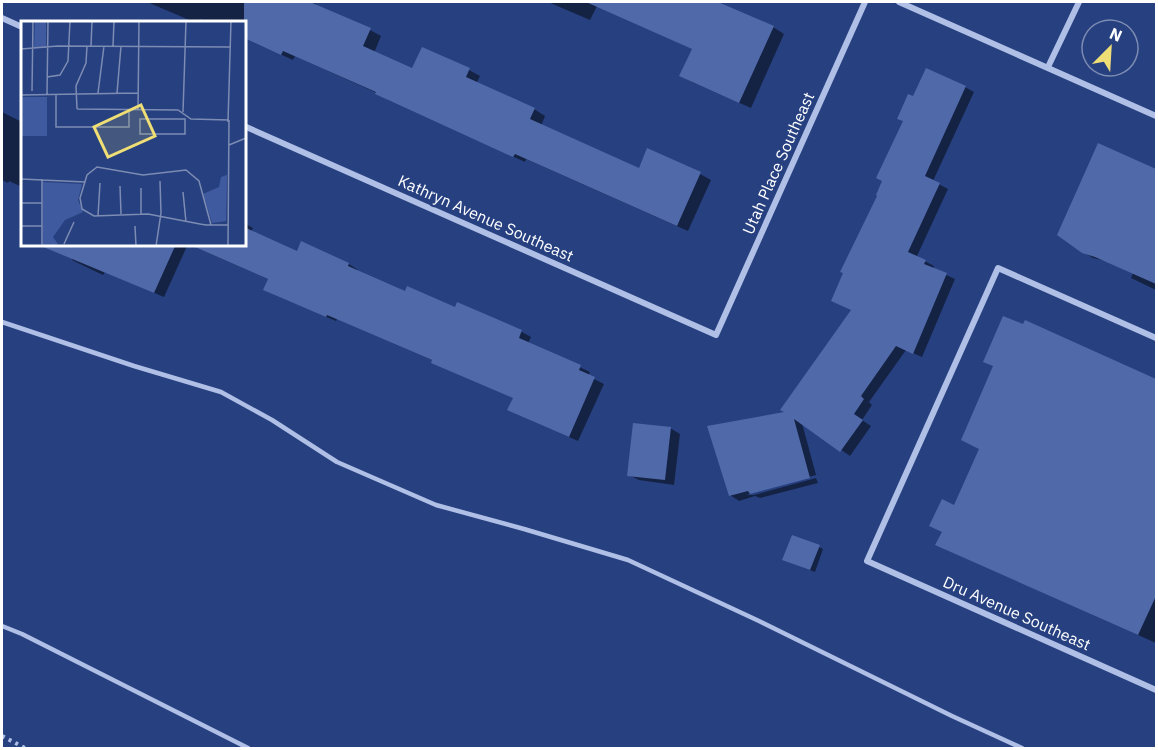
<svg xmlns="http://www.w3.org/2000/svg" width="1158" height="750" font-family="'IBM Plex Sans',sans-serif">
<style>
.shadow{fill:#0007}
.building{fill:#5069a9}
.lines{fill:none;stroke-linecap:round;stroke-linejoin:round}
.path{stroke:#afbfe6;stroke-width:4;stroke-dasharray:3 4.5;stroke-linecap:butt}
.lane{stroke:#afbfe6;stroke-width:4.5}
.street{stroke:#afbfe6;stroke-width:6}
.labels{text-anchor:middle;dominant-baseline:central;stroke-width:5;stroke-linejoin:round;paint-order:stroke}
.street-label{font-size:16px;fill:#fff;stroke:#274080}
.inset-road{fill:none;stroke:#7d8cb3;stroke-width:1.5}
.view{fill:#eede75;fill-opacity:0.15;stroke:#eede75;stroke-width:3}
.inset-edge{fill:none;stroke:#fff;stroke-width:3}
</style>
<rect width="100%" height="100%" fill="#274080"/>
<path class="shadow" d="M 147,2 L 312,2 L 317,5 L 317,6 L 370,30 L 381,36 L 374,53 L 413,70 L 469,70 L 480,76 L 476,84 L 534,109 L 545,116 L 541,126 L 639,170 L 700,174 L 711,180 L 688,231 L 526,159 L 525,162 L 388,100 L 377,93 L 295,56 L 293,60 L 244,38 L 244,22 L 209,22 L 200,19 L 198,22 L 194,22 Z
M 548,2 L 694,2 L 711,9 L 715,2 L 773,27 L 784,34 L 751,108 L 692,82 L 681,76 L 693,49 L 597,6 L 590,20 Z
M 965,87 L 974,92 L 933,181 L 948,189 L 917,256 L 917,257 L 934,266 L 933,269 L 955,279 L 922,357 L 906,350 L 869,402 L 872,405 L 862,420 L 871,426 L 850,456 L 802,423 L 816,475 L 746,495 L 754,495 L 816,478 L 818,483 L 760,498 L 755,496 L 739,501 L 730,495 L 787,413 L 852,311 L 879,196 L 914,98 Z
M 2,112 L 22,122 L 22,187 L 9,181 L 8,183 L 2,180 Z
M 1099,145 L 1156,170 L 1156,290 L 1131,278 L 1133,273 L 1106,261 L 1093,258 L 1083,252 Z
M 244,223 L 253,228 L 251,232 L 297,253 L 301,243 L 349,264 L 358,270 L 357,271 L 405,293 L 456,309 L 458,304 L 522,332 L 531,337 L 528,343 L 590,372 L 588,376 L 604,384 L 578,441 L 519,415 L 514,398 L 434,361 L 337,319 L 336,321 L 275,295 L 265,290 L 270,280 L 188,244 L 244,244 Z
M 54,244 L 188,244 L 164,297 L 105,272 L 103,275 L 82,265 L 72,260 L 75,255 Z
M 1026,322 L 1156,381 L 1156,643 L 947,550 L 943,532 L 981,449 Z
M 670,428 L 680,434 L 674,485 L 639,480 L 629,475 Z
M 819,547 L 823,549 L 815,572 L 789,562 Z"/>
<path class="building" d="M 244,2 L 310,2 L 371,28 L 363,46 L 412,68 L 422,47 L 470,68 L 466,77 L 535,108 L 530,119 L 639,168 L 647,148 L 701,172 L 677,226 L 515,154 L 513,157 L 375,94 L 376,92 L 283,51 L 281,55 L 244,38 Z
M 586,2 L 718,2 L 774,26 L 739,103 L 679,76 L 692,49 Z
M 926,68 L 966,86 L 925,176 L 940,183 L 908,252 L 926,260 L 924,264 L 947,273 L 913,354 L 896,346 L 861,396 L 864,399 L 854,414 L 863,420 L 840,452 L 794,419 L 810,478 L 750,494 L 748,491 L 729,496 L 707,426 L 784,412 L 780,410 L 851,310 L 831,301 L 843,273 L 840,272 L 877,196 L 876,195 L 882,181 L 876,178 L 903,121 L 897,119 L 908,94 L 913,96 Z
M 1098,143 L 1156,169 L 1156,284 L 1095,257 L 1082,253 L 1057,235 Z
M 244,227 L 297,251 L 301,241 L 349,263 L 348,266 L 405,291 L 407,286 L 455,307 L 457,302 L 522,330 L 519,338 L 581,365 L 579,370 L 595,377 L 569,437 L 507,410 L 513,398 L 431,363 L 432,360 L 327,315 L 326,317 L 263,290 L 268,279 L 188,244 L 244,244 Z
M 41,244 L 176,244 L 154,293 L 41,246 Z
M 1003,316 L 1023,324 L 1025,320 L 1156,379 L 1156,596 L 1138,635 L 935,545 L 942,532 L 929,526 L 942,499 L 954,505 L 979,449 L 961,440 L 993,366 L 983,362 Z
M 633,423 L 671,427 L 665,480 L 627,476 Z
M 792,535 L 820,545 L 810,570 L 782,560 Z"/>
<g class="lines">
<path class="path" d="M 2,736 L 25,748"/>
<path class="lane" d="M 2,322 L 134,366 L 221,392 L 272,420 L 337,462 L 436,505 L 524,529 L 628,560 L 759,621 L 952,716 L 1022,748
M 2,626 L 22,634 L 248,748"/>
<path class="street" d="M 899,2 L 1156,116
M 2,18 L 22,27
M 1048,67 L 1079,2
M 244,126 L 716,335 L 865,2
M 1156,338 L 998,268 L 867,561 L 1156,690"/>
</g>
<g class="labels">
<g class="street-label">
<text transform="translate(778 163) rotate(-66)">Utah Place Southeast</text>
<text transform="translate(486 218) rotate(24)">Kathryn Avenue Southeast</text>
<text transform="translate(1017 613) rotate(24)">Dru Avenue Southeast</text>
</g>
</g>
<g transform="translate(21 21)">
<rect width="225" height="225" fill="#274080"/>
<path d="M 14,0 L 25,0 L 25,27 L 13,27 ZM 0,76 L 26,76 L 26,115 L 0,115 ZM 206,154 L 205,200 L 191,202 L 182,173 L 198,166 L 200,156 ZM 22,161 L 61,163 L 57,179 L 62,191 L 44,199 L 32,216 L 37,223 L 31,225 L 22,225 Z" fill="#3f5a9f"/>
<path class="inset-road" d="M 70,25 L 71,0M 92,25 L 93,0M 0,28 L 37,25 L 209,26M 26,56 L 39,54 L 47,40 L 49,0M 11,70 L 12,0M 77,72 L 83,25M 96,72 L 100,25M 35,73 L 35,106 L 108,106 L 108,89M 0,74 L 117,72M 26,74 L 27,0M 56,88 L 157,89 L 170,98 L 208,99M 56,88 L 55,65 L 65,42 L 66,25M 117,89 L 118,0M 162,91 L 165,0M 119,98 L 164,98 L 164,113 L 119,113 ZM 207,101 L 210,0M 208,124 L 225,117M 0,158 L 64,161M 21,158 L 21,225M 99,165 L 100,193M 162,171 L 165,201M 0,182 L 21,182M 120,193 L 120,167M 77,195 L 79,162M 190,204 L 178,160 L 165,149 L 122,154 L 76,146 L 66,154 L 59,177 L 61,188 L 73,195 L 127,193 L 179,203 L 185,204 L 207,204M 0,205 L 21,205M 114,205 L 115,225M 43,223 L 53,201M 135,225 L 140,192 L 139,160M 207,225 L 208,99"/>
<path class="view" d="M 120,84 L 134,115 L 87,136 L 73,106 Z"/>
<rect width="225" height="225" class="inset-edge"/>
</g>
<rect width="1158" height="750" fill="none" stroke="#ffffff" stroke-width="6"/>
<g transform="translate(1110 48) rotate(24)"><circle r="28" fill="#274080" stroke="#7d8cb3" stroke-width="1.5"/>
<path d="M0-4.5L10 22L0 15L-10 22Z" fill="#eede75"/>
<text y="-9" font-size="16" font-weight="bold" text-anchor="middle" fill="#ffffff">N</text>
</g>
</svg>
